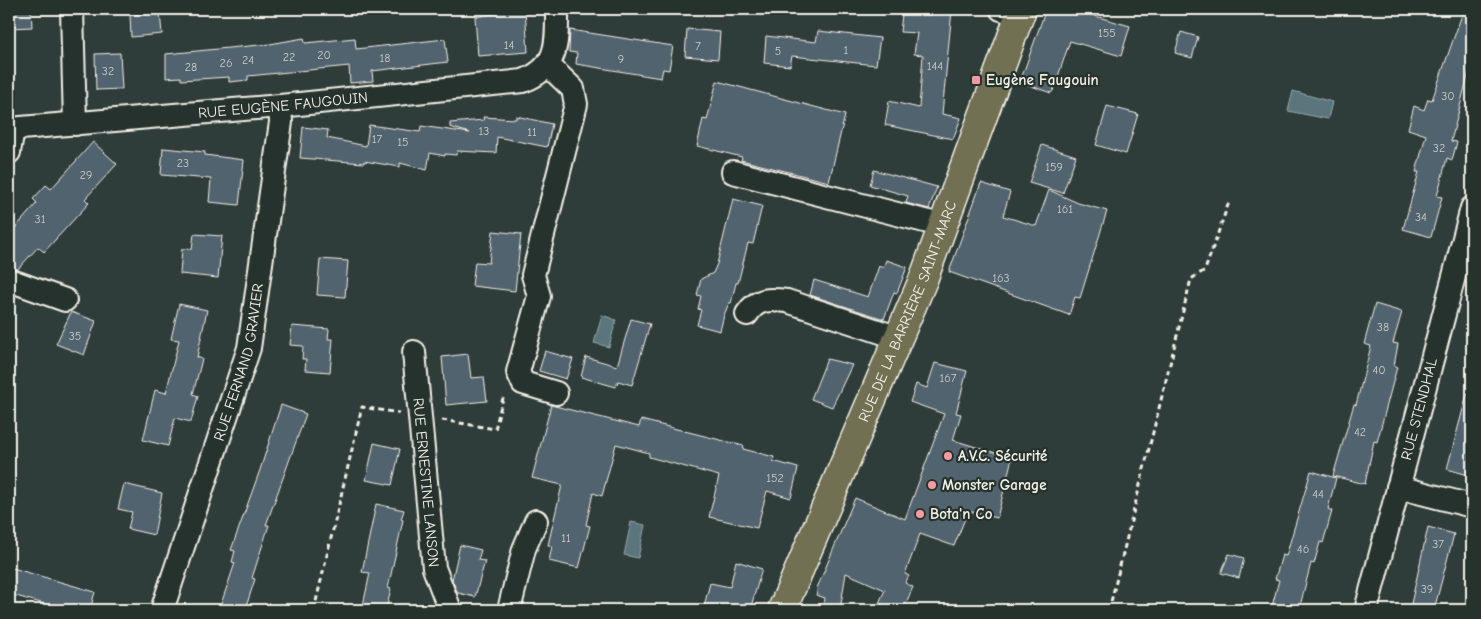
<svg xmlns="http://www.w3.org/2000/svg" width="1481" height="619" font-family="'Comic Neue',sans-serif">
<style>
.water{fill:#5a757c;stroke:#98a7a7}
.building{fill:#51636e;stroke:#f4f1e8}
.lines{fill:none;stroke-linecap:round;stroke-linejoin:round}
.minor-casing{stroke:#f4f1e8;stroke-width:26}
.major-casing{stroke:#f4f1e8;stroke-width:31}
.path{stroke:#f4f1e8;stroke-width:3;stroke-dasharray:5 4;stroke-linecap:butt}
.minor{stroke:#26332d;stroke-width:22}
.major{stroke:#716f52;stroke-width:28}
.poi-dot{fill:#ff9aa2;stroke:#26332d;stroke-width:2}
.labels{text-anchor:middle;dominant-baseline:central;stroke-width:4.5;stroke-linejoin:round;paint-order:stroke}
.number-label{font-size:12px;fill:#cbceca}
.poi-label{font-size:15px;font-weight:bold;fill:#f4f1e8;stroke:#26332d;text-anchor:start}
.street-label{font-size:15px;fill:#f4f1e8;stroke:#26332d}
</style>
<rect width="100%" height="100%" fill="#2f3d3a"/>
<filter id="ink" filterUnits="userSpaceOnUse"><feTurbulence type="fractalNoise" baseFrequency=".02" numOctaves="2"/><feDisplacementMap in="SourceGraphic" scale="10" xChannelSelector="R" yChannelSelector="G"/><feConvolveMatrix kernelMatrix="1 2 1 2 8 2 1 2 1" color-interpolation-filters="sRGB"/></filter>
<g filter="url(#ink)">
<path class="water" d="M 1293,91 L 1332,102 L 1328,119 L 1288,111 Z
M 602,315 L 616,320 L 609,347 L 594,343 Z
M 631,522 L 645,525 L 638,558 L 624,555 Z"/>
<path class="building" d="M 9,9 L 31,9 L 32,27 L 9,28 Z
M 498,9 L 525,9 L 528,52 L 478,56 L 475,17 L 498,13 Z
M 931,9 L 952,10 L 942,114 L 961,118 L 953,139 L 885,125 L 889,101 L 919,108 L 923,55 L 914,54 L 917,33 L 900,32 L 902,14 L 930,15 Z
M 1046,9 L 1082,9 L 1081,12 L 1130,26 L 1121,56 L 1070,41 L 1053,91 L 1051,93 L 1020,82 Z
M 1464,9 L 1472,9 L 1472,60 L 1451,141 L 1457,142 L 1452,160 L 1447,158 L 1437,196 L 1442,197 L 1431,237 L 1403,229 L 1419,172 L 1416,172 L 1426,135 L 1408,129 L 1414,106 L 1424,110 L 1428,99 L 1432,100 Z
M 160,13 L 162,34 L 131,37 L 130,15 Z
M 687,29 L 720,32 L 718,59 L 685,56 Z
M 570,30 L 673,46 L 669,70 L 663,69 L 661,78 L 576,64 L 577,53 L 569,52 Z
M 818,31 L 880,38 L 876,65 L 792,56 L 790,66 L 764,63 L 766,36 L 816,42 Z
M 1181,32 L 1198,37 L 1192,58 L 1175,53 Z
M 304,38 L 305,43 L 355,38 L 356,49 L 445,39 L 448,62 L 372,71 L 373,81 L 350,83 L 349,66 L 248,76 L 248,80 L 229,82 L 229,77 L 181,80 L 181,77 L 166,78 L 166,54 L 270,44 Z
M 120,53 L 122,89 L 96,90 L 95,54 Z
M 717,81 L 845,115 L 829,182 L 741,160 L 742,157 L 697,146 L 703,119 L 707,120 Z
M 1107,106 L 1138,114 L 1126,154 L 1096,145 Z
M 516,116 L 552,124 L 547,147 L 497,137 L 496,153 L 457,151 L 456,155 L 445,154 L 445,156 L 430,153 L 427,170 L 400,163 L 400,167 L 364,161 L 364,163 L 300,158 L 303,127 L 328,130 L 327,138 L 366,146 L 369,125 L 420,132 L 421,126 L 470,133 L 450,127 L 450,123 L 484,120 L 483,117 L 516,119 Z
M 93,142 L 117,164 L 85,199 L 89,203 L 44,252 L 38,247 L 18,269 L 9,267 L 9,235 L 37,203 L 33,199 L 46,185 L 51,189 Z
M 1042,145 L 1076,156 L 1063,193 L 1029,183 Z
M 163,148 L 205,152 L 205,155 L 244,160 L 239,205 L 209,202 L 211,179 L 161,175 Z
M 874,170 L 937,187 L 929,209 L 906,203 L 908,196 L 870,185 Z
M 981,183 L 1010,192 L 1003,216 L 1036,226 L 1049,190 L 1078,203 L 1107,211 L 1080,298 L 1075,297 L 1069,315 L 949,272 Z
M 733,199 L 762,206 L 753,244 L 748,243 L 738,283 L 736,283 L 731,303 L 729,303 L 724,315 L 720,331 L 697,325 L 701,310 L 698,309 L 701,296 L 697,295 L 701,279 L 713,273 L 717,264 Z
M 493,231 L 521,234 L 515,291 L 472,286 L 475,262 L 489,263 Z
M 194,234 L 222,236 L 218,278 L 180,274 L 182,249 L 192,249 Z
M 320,259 L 348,261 L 345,297 L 317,295 Z
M 886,260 L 907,267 L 897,293 L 894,292 L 884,319 L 810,295 L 814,280 L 868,297 L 879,266 L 883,268 Z
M 179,304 L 207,310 L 197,357 L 202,359 L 193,394 L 198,396 L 191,422 L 175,418 L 168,446 L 143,440 L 155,390 L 166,393 L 179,340 L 171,339 Z
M 1375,304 L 1402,312 L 1393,343 L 1398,344 L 1394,366 L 1397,367 L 1377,442 L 1374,441 L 1365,484 L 1333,476 L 1354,404 L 1356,405 L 1371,346 L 1364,344 Z
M 71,312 L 96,321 L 84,355 L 56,344 Z
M 631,319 L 650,324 L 632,385 L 618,381 L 616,387 L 581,377 L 586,357 L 617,366 Z
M 292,326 L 329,329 L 328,339 L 333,339 L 330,372 L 305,370 L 306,359 L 302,359 L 303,346 L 290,345 Z
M 545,351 L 573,359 L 566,379 L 539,371 Z
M 468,354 L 471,378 L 484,377 L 487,401 L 446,405 L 442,357 Z
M 827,359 L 852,365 L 832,407 L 811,399 Z
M 935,363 L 967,371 L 956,413 L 961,414 L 953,440 L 1012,458 L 997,518 L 968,511 L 954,546 L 920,534 L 905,574 L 909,576 L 905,583 L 913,587 L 903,610 L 895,610 L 879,603 L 885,590 L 846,573 L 840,610 L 823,610 L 825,598 L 816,595 L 818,589 L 817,588 L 855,498 L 905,519 L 944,414 L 910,402 L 916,384 L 927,388 Z
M 1467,394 L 1472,395 L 1472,476 L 1447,469 Z
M 281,405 L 306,414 L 266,525 L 269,525 L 252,578 L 255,579 L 245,610 L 230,610 L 220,607 L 235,563 L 232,562 L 235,551 L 231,550 L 260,470 Z
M 551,405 L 639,427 L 641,420 L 744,446 L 743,449 L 774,457 L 773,461 L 798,468 L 791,498 L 767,491 L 757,528 L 709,517 L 719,476 L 649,457 L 649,453 L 616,444 L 602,496 L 593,493 L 586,525 L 590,526 L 579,568 L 549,561 L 552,546 L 548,545 L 562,485 L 532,478 Z
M 374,443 L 400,449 L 392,485 L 366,480 Z
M 1311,471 L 1336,478 L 1328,509 L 1332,511 L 1323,543 L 1320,542 L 1314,564 L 1311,563 L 1299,610 L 1271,610 L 1279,580 L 1275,579 L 1282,555 L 1286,556 Z
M 124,484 L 162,493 L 154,535 L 128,529 L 132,512 L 118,509 Z
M 376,504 L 404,510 L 401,519 L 403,520 L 388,588 L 391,589 L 386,610 L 362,610 L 370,573 L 362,572 Z
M 1428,527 L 1454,534 L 1434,610 L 1411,604 Z
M 460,545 L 481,550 L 478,560 L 485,561 L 475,597 L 458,593 L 452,580 Z
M 1229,554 L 1244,558 L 1239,578 L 1221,573 Z
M 736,561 L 762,569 L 750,610 L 703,610 L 710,583 L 730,587 Z
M 9,567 L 95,592 L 90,610 L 66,610 L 9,594 Z"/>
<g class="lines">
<defs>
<g id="minor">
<path d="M 72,9 L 75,124"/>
<path d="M 1001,9 L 1020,14"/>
<path d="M 548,65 L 573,89 L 576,104 L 533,275 L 539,296 L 518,372 L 523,383 L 556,393"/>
<path id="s1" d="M 9,129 L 280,106 L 523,81 C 559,67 557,43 557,9"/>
<path d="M 9,152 L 13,129"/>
<path d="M 733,172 L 944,226"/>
<path d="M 9,280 L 65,300"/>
<path d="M 747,314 C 757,298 770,299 787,301 L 899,338"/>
<path id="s2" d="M 414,352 L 434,568 L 450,610"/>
<path d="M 1398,487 L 1472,506"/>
<path id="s3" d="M 162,610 L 249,348 L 281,122 L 280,106"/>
<path d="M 509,610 L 524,549 L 536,521"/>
<path id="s4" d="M 1366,610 L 1472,208"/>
</g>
<g id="major">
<path id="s5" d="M 782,610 L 923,280 L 1022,9"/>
</g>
</defs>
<use href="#minor" class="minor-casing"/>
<use href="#major" class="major-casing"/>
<path class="path" d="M 442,420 L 495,429 L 504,394
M 314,610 L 362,407 L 399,413
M 1109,610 L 1191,279 L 1205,270 L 1229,202"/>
<use href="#minor" class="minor"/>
<use href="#major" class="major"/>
</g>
</g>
<g class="poi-dot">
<rect x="971" y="75" width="10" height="10" rx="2.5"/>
<circle cx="948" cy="456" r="5"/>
<circle cx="932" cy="485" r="5"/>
<circle cx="920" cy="514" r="5"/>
</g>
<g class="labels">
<g class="number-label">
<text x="1107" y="33">155</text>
<text x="509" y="45">14</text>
<text x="698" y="46">7</text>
<text x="846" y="50">1</text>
<text x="778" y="51">5</text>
<text x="324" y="55">20</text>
<text x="289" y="57">22</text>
<text x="385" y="58">18</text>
<text x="621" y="59">9</text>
<text x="248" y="60">24</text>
<text x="226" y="63">26</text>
<text x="935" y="66">144</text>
<text x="191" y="67">28</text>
<text x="108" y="71">32</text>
<text x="1448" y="96">30</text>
<text x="484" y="131">13</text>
<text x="532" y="132">11</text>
<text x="377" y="139">17</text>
<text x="403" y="142">15</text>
<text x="1439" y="148">32</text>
<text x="183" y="163">23</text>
<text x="1054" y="167">159</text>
<text x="86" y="175">29</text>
<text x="1065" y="209">161</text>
<text x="1421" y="217">34</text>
<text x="40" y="219">31</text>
<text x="1001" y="278">163</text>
<text x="1383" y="327">38</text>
<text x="75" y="336">35</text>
<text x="1379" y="370">40</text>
<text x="948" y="378">167</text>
<text x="1360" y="432">42</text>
<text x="775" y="478">152</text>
<text x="1318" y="494">44</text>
<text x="566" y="538">11</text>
<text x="1438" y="544">37</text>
<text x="1303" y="549">46</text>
<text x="1427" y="589">39</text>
</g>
<g class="poi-label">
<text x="986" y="80">Eugène Faugouin</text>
<text x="958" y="456">A.V.C. Sécurité</text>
<text x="942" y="485">Monster Garage</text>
<text x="930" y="514">Bota'n Co</text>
</g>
<g class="street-label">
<text stroke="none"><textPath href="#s1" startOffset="275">RUE EUGÈNE FAUGOUIN</textPath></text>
<text stroke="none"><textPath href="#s5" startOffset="324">RUE DE LA BARRIÈRE SAINT-MARC</textPath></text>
<text stroke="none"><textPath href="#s3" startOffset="260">RUE FERNAND GRAVIER</textPath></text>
<text stroke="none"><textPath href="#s4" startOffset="208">RUE STENDHAL</textPath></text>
<text stroke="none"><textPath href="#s2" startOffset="131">RUE ERNESTINE LANSON</textPath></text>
</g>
</g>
<rect width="1481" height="619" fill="none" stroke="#26332d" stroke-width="30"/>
<rect x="15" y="15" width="1451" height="589" fill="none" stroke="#f4f1e8" stroke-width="2" filter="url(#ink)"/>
</svg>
